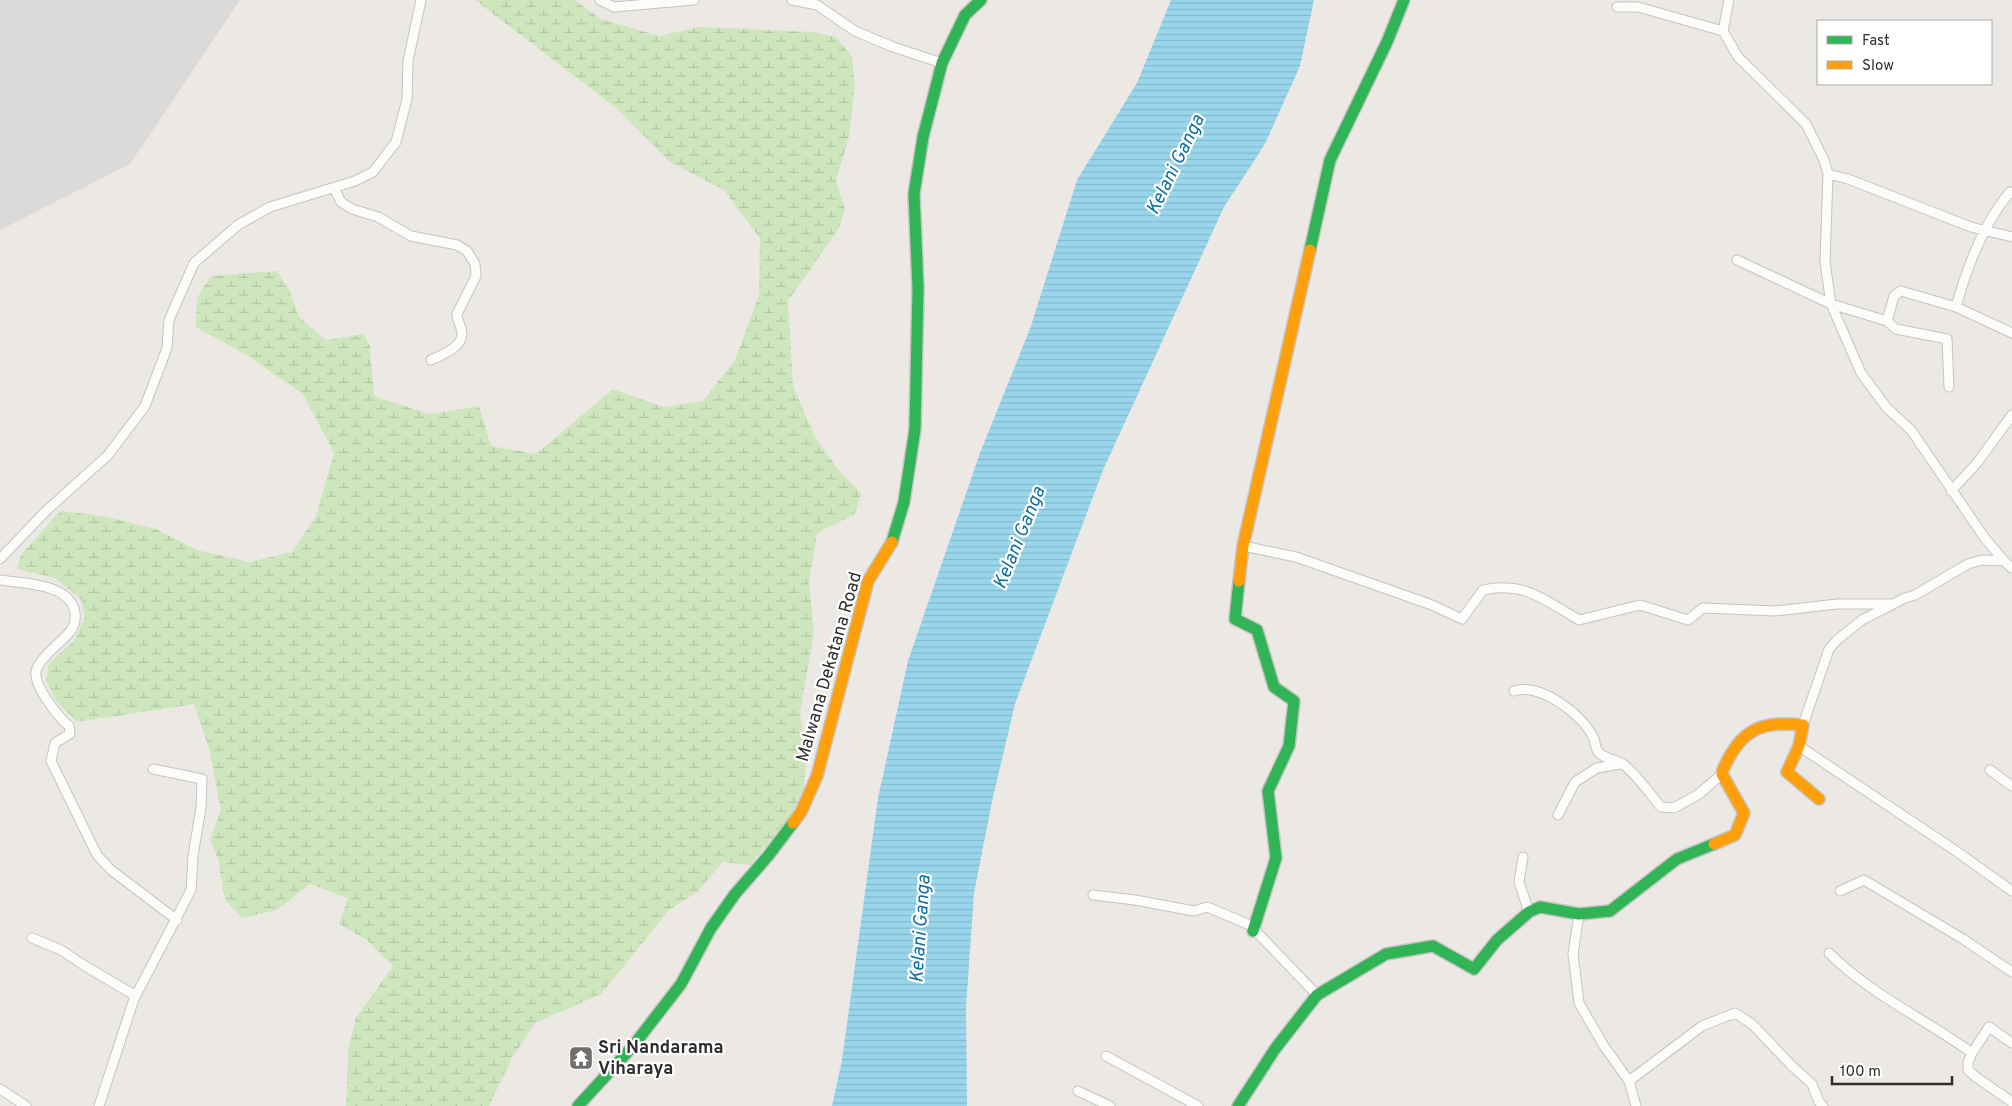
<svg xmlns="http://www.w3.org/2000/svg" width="2012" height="1106" font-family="Overpass,sans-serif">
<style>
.industrial{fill:#dcd9db}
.wetland{fill:url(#wetland-marsh)}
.water{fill:url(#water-rules)}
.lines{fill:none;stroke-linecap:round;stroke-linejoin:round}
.street-casing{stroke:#c5c4c5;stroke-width:11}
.fast-casing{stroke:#c5c4c5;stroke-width:14}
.slow-casing{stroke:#c5c4c5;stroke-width:14}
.street{stroke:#fcfcfb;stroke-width:9}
.fast{stroke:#30b455;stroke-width:11}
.slow{stroke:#ff9f0a;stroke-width:11}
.labels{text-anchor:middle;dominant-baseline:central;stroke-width:4.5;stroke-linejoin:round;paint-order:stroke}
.street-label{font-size:18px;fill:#2e2e2e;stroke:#fff}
.poi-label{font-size:18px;font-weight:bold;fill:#2e2e2e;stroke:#fff;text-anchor:start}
.water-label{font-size:19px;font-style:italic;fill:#0d6fa3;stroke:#fff}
</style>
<defs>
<pattern id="wetland-marsh" width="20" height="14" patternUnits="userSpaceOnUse" patternTransform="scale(1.25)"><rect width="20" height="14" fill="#cee6be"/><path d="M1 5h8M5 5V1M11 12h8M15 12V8" fill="none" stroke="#b1c6a4"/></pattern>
<pattern id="water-rules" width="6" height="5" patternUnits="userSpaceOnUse" patternTransform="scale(1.25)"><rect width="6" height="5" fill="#99d6ec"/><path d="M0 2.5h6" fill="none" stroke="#84b8cb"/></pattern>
</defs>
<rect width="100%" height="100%" fill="#ece8e4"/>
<path class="industrial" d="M 0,0 L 240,0 L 130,164 L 0,230 Z"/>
<path class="wetland" d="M 475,0 L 575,0 L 601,19 L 659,36 L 700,27 L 812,32 L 836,37 L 852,57 L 855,87 L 849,136 L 836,181 L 845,210 L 839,228 L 788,301 L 793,386 L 816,439 L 841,473 L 861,493 L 855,514 L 817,533 L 809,583 L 814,631 L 800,713 L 806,757 L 804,788 L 791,816 L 750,865 L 723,862 L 697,892 L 669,910 L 601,994 L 535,1023 L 512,1058 L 489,1106 L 346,1106 L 348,1052 L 356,1018 L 393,966 L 367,940 L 339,924 L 348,898 L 310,884 L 277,910 L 242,918 L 225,900 L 218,859 L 210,839 L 221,810 L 209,748 L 194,704 L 77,722 L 56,701 L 46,680 L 49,663 L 74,641 L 85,617 L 81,599 L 55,578 L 17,569 L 21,555 L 60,511 L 104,516 L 156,529 L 197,550 L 250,562 L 292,552 L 316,516 L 334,453 L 303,394 L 248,356 L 196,327 L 197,298 L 211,276 L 277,271 L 289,290 L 299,317 L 326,340 L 364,334 L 370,347 L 374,396 L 429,414 L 479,406 L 491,446 L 536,454 L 613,389 L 663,407 L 703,401 L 735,360 L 759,295 L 760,238 L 724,190 L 670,162 L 616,108 Z"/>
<path class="water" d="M 1171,0 L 1314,0 L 1300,66 L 1265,144 L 1224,207 L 1103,470 L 1015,704 L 993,797 L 974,893 L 966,1007 L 967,1106 L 832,1106 L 842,1060 L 878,798 L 908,661 L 980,453 L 1030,329 L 1077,180 L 1137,83 Z"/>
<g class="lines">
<defs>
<path id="street" d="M 600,0 L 614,7 L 694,0
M 792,0 L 817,5 L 855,31 L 893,47 L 942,63
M 1729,0 L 1723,31 L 1738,57 L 1806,124 L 1824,160 L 1828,174 L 1825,262 L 1831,304 L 1861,373 L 1887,408 L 1911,430 L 1984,537 L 2004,561 L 2012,568
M 1617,7 L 1638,7 L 1723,31
M 1828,174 L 1848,179 L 1971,227 L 2012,237
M 336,187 L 336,192 L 341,202 L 352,209 L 378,217 L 411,236 L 457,245 L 467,251 L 475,264 L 476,276 L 457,314 C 457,321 462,327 462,334 C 462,348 441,355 431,360
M 1737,260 L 1831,304 L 1887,321 L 1896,329 L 1947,339 L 1949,387
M 1956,307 C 1967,267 1983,224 2010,192 L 2012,193
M 1887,321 L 1894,296 L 1901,291 L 1956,307 L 2012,333
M 1951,491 L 1977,463 L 2012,415
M 1243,546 L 1296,557 L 1432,605 L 1462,619 L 1483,590 C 1524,581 1545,600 1579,620 L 1640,605 L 1688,620 L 1703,608 L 1775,611 L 1837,604 L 1893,604
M 0,559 L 47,510 L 108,455 L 145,406 L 167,348 L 169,320 L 194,263 L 238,225 L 270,207 L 355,181 L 373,172 L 396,142 L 407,99 L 408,61 L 421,0
M 0,580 C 24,584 71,583 75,613 C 76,621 74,628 68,634 C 60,643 37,660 36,672 C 34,686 58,717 69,726 L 70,734 L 55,743 L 51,761 L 97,855 L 111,870 L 177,920
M 1514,691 C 1541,683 1584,715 1594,739 C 1596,744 1595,749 1599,753 C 1607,760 1616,759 1623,764 C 1635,773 1651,795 1661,807 L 1674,808 L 1699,794 L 1722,774
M 1803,725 L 1829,649 L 1837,640 L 1862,620 L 1905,598 L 1915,595 L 1968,564 L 1982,560 L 2004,561
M 1799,746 L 1956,851 L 2012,891
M 1990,770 L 2012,786
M 1558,815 L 1575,782 L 1597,768 L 1620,764
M 1523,857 L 1519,882 L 1529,912
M 1840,891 L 1864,880 L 1963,939 L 2012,972
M 1093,895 L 1135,900 L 1194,911 L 1207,907 L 1250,925 L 1317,995
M 1579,914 L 1573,954 L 1579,1003 L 1604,1046 L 1629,1081
M 32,938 L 61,950 L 85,966 L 136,996
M 1829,953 C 1870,994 1925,1019 1972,1053 L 1968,1062 L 1968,1070 L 1976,1077 L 2012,1102
M 1972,1053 L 1989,1027 L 2012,1043
M 1106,1056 L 1198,1106
M 0,1089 L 26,1106
M 1078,1091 L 1110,1106
M 99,1106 L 134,999 L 191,890 L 193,856 L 201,808 L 202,779 L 153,769
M 1636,1106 L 1629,1081 L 1702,1026 L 1735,1013 L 1752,1024 L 1792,1066 L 1812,1084 L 1819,1102 L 1823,1106"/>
<path id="fast" d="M 1310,250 L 1330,160 L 1387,42 L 1404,0
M 892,542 L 904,502 L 915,429 L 918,288 L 914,194 L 923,137 L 942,63 L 965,15 L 981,0
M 1239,581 L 1235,619 L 1257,630 L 1274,687 L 1294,701 L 1289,746 L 1268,791 L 1276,858 L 1253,931
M 578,1106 L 633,1046 L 681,984 L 711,928 L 735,894 L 768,856 L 793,823
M 1238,1106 L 1275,1049 L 1317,995 L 1386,954 L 1433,946 L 1474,969 L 1497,940 L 1529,912 L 1540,907 L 1579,914 L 1610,911 L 1677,859 L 1714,844"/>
<path id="slow" d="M 1239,581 L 1243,546 L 1310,250
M 793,823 L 801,812 L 817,776 L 868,581 L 892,542
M 1714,844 L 1735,835 L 1744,813 L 1722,774 L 1723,770 C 1740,730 1761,720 1803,725 L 1799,746 L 1787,772 L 1819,799"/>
</defs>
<use href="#street" class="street-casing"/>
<use href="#fast" class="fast-casing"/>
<use href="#slow" class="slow-casing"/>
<use href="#street" class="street"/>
<use href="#fast" class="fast"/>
<use href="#slow" class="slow"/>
</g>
<defs>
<symbol id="temple-square" viewBox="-11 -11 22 22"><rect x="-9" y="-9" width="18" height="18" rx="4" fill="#706f6e" stroke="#fff"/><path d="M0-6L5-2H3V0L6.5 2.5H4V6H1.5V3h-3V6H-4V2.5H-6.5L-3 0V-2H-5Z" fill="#fff"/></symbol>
</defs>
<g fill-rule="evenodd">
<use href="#temple-square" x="567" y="1044" width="28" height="28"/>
</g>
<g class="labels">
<g class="street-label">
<text transform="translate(830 667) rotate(-74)">Malwana Dekatana Road</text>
</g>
<g class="poi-label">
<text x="598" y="1048">Sri Nandarama<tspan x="598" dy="21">Viharaya</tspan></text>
</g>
<g class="water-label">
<text transform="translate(1176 165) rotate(-64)">Kelani Ganga</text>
<text transform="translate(1020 538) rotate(-68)">Kelani Ganga</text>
<text transform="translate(921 929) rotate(-86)">Kelani Ganga</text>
</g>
</g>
<rect x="1817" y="20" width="175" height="65" fill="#ffffff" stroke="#ababab"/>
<rect x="1827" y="36" width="25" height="8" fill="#30b455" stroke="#ababab"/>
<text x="1862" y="45" font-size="15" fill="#2e2e2e">Fast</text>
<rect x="1827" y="61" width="25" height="8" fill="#ff9f0a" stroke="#ababab"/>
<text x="1862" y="70" font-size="15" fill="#2e2e2e">Slow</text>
<path d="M1832 1076v8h120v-8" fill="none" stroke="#2e2e2e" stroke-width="2.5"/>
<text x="1840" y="1076" font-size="15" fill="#2e2e2e" stroke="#ffffff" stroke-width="4" paint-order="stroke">100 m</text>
</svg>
